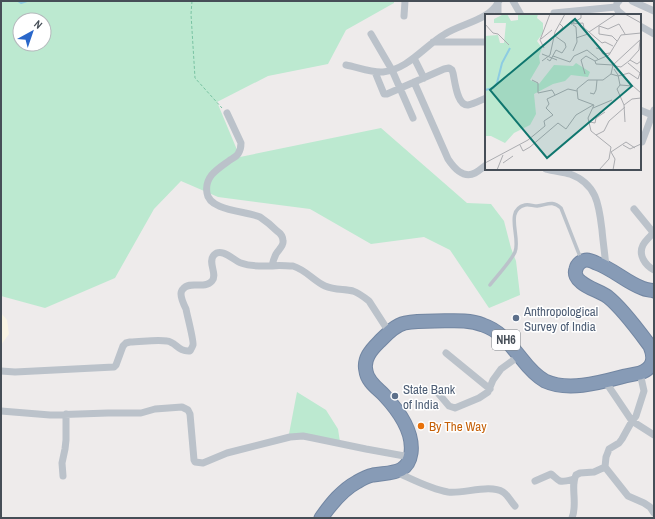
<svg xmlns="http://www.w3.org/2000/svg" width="655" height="519" font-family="'Archivo Narrow',sans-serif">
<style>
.commercial{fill:#f9f4e4}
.green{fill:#bce9d0;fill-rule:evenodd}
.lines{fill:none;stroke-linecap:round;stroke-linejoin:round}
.stream{stroke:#8dcce2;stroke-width:2}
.highway-casing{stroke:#7286a2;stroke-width:15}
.path{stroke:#78c3a2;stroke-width:1;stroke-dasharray:3 2;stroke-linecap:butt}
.lane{stroke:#bbc2ca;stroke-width:3.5}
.street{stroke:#bbc2ca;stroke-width:7}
.highway{stroke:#879bb6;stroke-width:13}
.service-dot{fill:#5c6f8a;stroke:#fff;stroke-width:1.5}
.food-dot{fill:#e8710a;stroke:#fff;stroke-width:1.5}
.labels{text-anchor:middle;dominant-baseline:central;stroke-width:3;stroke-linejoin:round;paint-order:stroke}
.shield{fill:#fff;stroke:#7e8389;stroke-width:1}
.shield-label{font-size:12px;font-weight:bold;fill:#464e57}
.service-label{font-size:13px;fill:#4e5e75;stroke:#fff;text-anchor:start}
.food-label{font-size:13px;fill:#c56008;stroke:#fff;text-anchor:start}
.inset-river{fill:none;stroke:#8dcce2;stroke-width:2}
.inset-road{fill:none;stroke:#abacb0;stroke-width:1}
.view{fill:#0f766e;fill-opacity:0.15;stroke:#0f766e;stroke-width:2}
.inset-edge{fill:none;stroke:#464e57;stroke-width:2}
</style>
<rect width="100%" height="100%" fill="#eeebeb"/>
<path class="commercial" d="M 1,313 L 7,320 L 9,334 L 1,345 Z"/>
<path class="green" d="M 1,1 L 394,1 L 394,3 L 346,30 L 328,64 L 268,76 L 217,102 L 240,157 L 381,128 L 467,203 L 491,204 L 504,221 L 511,248 L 516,261 L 520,295 L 489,308 L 450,250 L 424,237 L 371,244 L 310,209 L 218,197 L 181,181 L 154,209 L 115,278 L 45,308 L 1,296 ZM 20,20 L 44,20 L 44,44 L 20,44 Z
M 297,392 L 326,410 L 338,429 L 340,442 L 289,434 Z"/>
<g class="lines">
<path class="stream" d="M 18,1 L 21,3 L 27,1"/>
<defs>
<path id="highway" d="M 321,518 C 331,504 342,490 357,482 C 362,479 368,476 373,475 C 390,472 408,475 411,453 C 414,431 398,410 384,395 C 377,388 367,381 366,371 C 363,359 371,350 379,342 C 386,335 395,325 405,323 C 415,321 425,321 435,321 C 451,321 468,319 483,325 C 501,331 510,345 521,358 C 528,367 536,376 545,381 C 569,392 602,382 625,376 C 630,375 635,374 640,373 C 654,368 655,358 650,346 C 638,330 623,309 608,297 C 600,291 589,289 581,282 C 577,279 574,274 576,269 C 577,264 582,260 587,260 C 590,260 594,262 596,263 C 613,269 626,282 642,288 C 646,290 650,290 654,291"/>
</defs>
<use href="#highway" class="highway-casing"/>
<path class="path" d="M 192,1 L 191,14 L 195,78 L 222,108"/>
<path class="lane" d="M 490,285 C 497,276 511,261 515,252 C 521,238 504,210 525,205 C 529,204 533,206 537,206 C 547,205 552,200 561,208 L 581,259"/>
<path class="street" d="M 513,1 L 521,15
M 619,1 L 617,3 L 616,7 L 618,11 L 623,15
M 632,1 L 654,11
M 498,4 L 498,15
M 554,13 L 616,7
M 404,16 L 405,1
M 640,26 L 654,34
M 371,34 L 392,70 L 413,118
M 433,42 L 486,42
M 414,58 L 424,78
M 346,65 C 357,67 372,73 383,72 C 409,69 424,46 445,34 C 462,23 489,21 499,1
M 375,72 L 384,94 L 387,94 L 444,69 L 449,68 L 452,70 L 453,73 C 455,82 457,106 468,105 C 474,104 481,100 486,98
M 414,82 L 448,159 C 454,168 463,179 475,173 C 479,171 482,168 486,165
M 640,110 L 652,115
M 227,113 L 241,143 C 241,147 240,151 238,154 C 236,157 233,158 230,160 C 219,168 204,176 207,193 C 209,211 247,211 260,217 C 266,221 272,226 277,231 C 280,233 283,237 283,241 C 284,246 278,250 276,254 C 274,258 273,261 272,266
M 642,142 L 654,110
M 546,169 C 554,171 562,172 570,174 C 597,184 599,205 602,230 C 603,242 605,255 606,267
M 634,209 L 652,231 L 652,234 C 649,238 645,241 643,245 C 638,255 645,265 654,270
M 446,353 L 490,389
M 1,371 L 15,372 L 114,367 L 116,365 L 123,346 L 126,343 L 130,342 C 141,342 156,339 167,341 C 176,342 178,352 190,351 C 191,349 192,348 193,345 C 194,341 187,315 186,309 C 184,305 181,299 181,294 C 181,293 182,290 183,289 C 190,280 204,290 212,281 C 218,274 207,262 214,255 C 222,247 234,261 241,263 C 252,267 261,266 272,266 C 279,265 286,266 293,266 C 306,270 314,281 325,286 C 334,290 344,289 353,291 C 359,293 364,297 369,301 L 389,332
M 640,373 L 644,391 L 636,416 L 632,421 L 622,439 L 619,443 L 609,449 L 608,452 L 606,457 L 605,467 L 628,496 L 644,503 L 650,507 L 654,513
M 605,381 L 632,421 L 654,435
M 438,393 L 449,406 L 455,408 L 479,398 L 488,392 L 493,380 L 501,369 L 519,356
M 1,411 L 50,415 L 108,413 L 141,413 L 155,409 L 182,407 L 188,410 L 190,414 L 194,460 L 195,462 L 203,463 L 227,453 L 290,437 L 303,436 L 313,438 L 366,449 L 410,457
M 396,472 C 412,479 430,489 448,492 C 463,494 490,484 503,492 C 508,495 511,502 515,506
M 63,476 L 62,463 L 65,449 L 66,440 L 66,414
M 535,481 L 551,474 C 554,476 556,479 560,481 C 564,482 570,480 574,479
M 572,518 C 578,504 570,486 576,475 L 580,473 L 594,472 L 605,467"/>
<use href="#highway" class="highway"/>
</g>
<g class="service-dot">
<circle cx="516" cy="318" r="4"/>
<circle cx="395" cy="396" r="4"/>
</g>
<circle class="food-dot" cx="421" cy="426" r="4"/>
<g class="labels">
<rect class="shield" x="492" y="330" width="28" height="20" rx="3"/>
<g class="shield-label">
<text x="506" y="340">NH6</text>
</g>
<g class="service-label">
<text x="524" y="311">Anthropological<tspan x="524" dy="15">Survey of India</tspan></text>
<text x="403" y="389">State Bank<tspan x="403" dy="15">of India</tspan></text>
</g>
<g class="food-label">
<text x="429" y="426">By The Way</text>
</g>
</g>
<g transform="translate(485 14)">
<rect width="156" height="156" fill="#eeebeb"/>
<path d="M 19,0 L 22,0 L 26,7 L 33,6 L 33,0 L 53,0 L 52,4 L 58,9 L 58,19 L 52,27 L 57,34 L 54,42 L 55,49 L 45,66 L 54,70 L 69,51 L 88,52 L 91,49 L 105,58 L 103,63 L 86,61 L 80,67 L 68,70 L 49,80 L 51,100 L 45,111 L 29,119 L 20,129 L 6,122 L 0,122 L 0,22 L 13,21 L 15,29 L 19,29 L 21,9 L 9,9 L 9,5 Z" fill="#bce9d0"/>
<path class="inset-river" d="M 0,76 L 8,74 L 12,69 L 17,49 L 25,34"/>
<path class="inset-road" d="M 96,0 L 96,4 L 86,10 L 98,9 L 99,14 L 104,18 L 131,0M 140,0 L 156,9M 0,10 L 8,19 L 13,20 L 24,31M 114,12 L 123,15 L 134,10 L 140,20M 114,12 L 114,20 L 127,22 L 132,27M 104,18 L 117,29 L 120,28 L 128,32M 72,20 L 78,13 L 75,10M 91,24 L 103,20M 56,25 L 67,16M 59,34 L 55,26 L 65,0M 111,34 L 115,35 L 118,40 L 125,39M 88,37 L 92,28 L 91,13 L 88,11M 57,40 L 72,46M 68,42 L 85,48 L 89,42 L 102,36 L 113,45M 62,45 L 65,47 L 71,36 L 77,39 L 81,33 L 80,29 L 70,22M 145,46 L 152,50 L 156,47M 57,47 L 65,41 L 70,18 L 80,0M 128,51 L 156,25M 130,52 L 136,53 L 144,47 L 154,36 L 155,26M 129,55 L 133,61 L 135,71 L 132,75 L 139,91 L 140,108M 100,60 L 96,46 L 101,42 L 110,47M 126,60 L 133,62 L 144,59 L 153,65 L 155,59 L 143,49M 47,66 L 53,69 L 53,79 L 67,76 L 70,81M 135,71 L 148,72 L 156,79M 105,79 L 109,80 L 111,76 L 112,66M 139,91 L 147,85 L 156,84M 108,94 L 127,86M 105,108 L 110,109 L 111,104 L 120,98M 111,121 L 119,117 L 124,107 L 140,93M 35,131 L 38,137 L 45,133 L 73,109 L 81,115 L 91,101 L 108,91M 138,131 L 145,135 L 156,130M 126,138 L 141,128 L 150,134M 126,138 L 130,145 L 128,156M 0,149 L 43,126 L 60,112 L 59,107 L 68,101 L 61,94 L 64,90 L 62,85 L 83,75 L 92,77M 18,149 L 28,142M 12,156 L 18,141M 114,156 L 124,145 L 126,133 L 106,117 L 103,104 L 109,91 L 93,85 L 92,75 L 103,66 L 118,66 L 126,60 L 128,51 L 111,50 L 110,47 L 124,41 L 136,21 L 156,19"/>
<path class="view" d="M 90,5 L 147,72 L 62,144 L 5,76 Z"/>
<rect width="156" height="156" class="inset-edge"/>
</g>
<rect width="655" height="519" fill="none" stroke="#464e57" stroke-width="4"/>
<g transform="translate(32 32) rotate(40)"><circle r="19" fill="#ffffff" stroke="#b5b8bc"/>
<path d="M0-3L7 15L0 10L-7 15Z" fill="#2a67ca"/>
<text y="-6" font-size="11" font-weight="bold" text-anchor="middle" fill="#464e57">N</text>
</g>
</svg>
